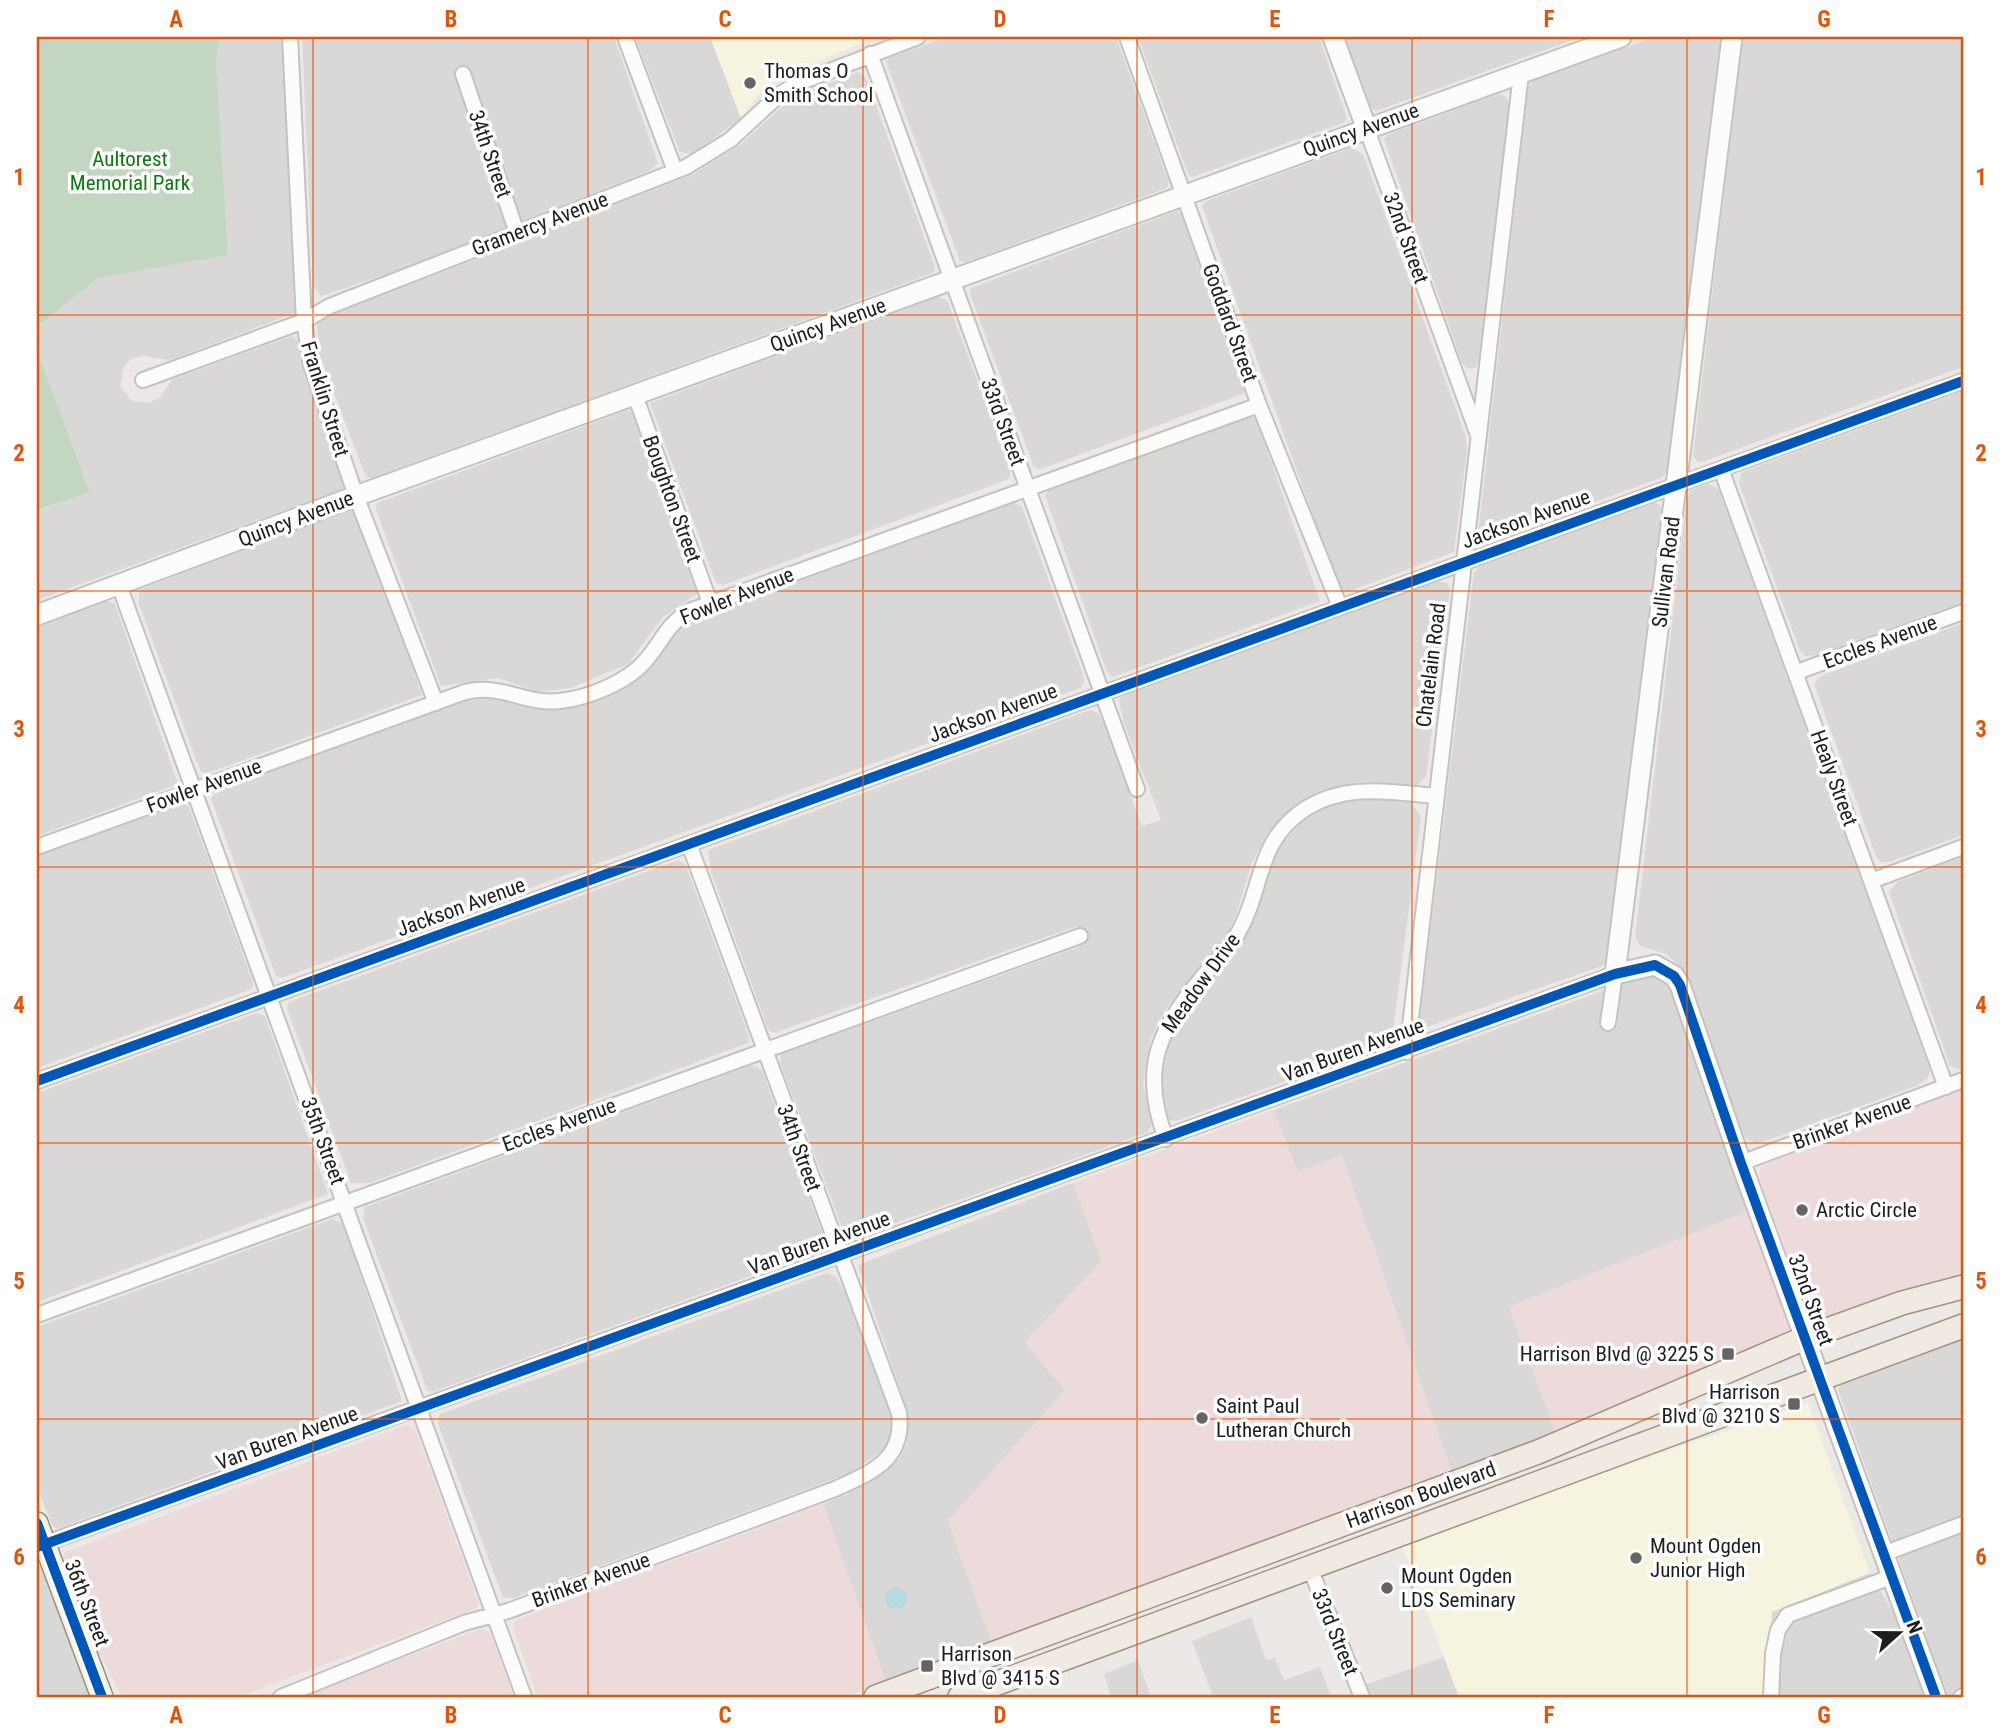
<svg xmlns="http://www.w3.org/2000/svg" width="2000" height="1734" font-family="'Roboto Condensed',sans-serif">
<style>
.residential{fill:#dad8d7}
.commercial{fill:#eddbdb}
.education{fill:#f6f3df}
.religious{fill:#d9d8d7}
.cemetery{fill:#c3d6c2}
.water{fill:#b8d9df}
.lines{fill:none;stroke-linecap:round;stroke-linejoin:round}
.minor-casing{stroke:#c4c3c1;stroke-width:18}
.tertiary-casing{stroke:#c4c3c1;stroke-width:23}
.secondary-casing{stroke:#94947d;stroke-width:24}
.primary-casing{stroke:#a19482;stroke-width:26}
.minor{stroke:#fcfcfb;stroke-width:14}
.tertiary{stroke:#fcfcfb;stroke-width:19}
.secondary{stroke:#f3f2e9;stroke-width:21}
.primary{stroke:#f0eae3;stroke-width:23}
.cycleway-casing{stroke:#fff;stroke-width:15}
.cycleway{stroke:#0057b8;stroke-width:10}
.grid{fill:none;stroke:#de560d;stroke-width:2;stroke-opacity:0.55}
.poi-dot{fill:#656463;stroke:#fff;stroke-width:2.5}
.labels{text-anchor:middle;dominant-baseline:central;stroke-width:7;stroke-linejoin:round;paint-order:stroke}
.poi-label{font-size:21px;fill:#1d1d1d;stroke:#fff;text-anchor:start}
.street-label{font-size:21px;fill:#1d1d1d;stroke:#fff}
.park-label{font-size:21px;fill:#0c790d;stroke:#fff}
.neatline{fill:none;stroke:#de560d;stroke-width:2.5}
.grid-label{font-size:23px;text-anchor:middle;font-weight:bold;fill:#de560d}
</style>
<rect width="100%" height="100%" fill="#ebe8e5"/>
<path class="residential" d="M 219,37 L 284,37 L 297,312 L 170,360 L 144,356 L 132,358 L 124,366 L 120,386 L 132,401 L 149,403 L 160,397 L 173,379 L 292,336 L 298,341 L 345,484 L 342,489 L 37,600 L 37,511 L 90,491 L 38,353 L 40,326 L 98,278 L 228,255 L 216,61 Z
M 302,37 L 614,37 L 658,163 L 651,170 L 408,267 L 321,296 L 313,286 Z
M 635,37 L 710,37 L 741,118 L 704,146 L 689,154 L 680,152 Z
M 947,37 L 1116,37 L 1169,183 L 1167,188 L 966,262 L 960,261 L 886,62 L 889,58 Z
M 1138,37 L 1319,37 L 1347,118 L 1343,123 L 1192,177 L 1188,174 Z
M 1344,37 L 1581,37 L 1376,111 L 1370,107 Z
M 1655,37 L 1721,37 L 1668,470 L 1661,478 L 1483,542 L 1478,536 L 1528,88 L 1534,80 Z
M 1743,37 L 1963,37 L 1963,367 L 1699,463 L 1693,456 Z
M 858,72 L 866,78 L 935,267 L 933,273 L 372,478 L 366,477 L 319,354 L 317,321 L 692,175 L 740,145 L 786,103 L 809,91 Z
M 1499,94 L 1505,96 L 1509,103 L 1488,320 L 1478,362 L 1476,367 L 1468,369 L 1462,363 L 1384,139 L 1387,135 Z
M 1351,148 L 1363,154 L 1466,437 L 1467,451 L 1454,552 L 1347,592 L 1339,588 L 1202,206 L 1206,201 Z
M 1177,211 L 1181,214 L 1245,393 L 1041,469 L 1034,467 L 970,294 L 971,288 Z
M 938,297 L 947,300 L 1011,470 L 1009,479 L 723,585 L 716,583 L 650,403 Z
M 1963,391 L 1963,602 L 1818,655 L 1806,656 L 1800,651 L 1739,483 L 1742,472 Z
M 628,410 L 633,413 L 697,594 L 663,617 L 628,664 L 570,688 L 539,692 L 498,678 L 441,686 L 376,510 L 377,503 Z
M 1709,484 L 1719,490 L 1930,1070 L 1928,1078 L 1916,1086 L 1757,1144 L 1745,1138 L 1683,970 L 1666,954 L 1640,946 L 1635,937 L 1687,496 L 1691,490 Z
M 1013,502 L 1022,507 L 1085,680 L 1081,688 L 282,978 L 276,976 L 211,799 L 216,791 L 467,700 L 494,698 L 531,708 L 557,711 L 617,691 L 647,672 L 674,633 L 692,619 Z
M 1653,503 L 1659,504 L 1662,511 L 1607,960 L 1602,966 L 1421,1029 L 1419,1024 L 1474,572 L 1479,567 Z
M 350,509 L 359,514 L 422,695 L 205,774 L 200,770 L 139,604 L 139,590 Z
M 1437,581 L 1447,583 L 1450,589 L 1426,777 L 1417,785 L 1360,782 L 1320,791 L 1289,811 L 1269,832 L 1252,862 L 1236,915 L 1229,931 L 1165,1010 L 1151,1038 L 1143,1084 L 1152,1123 L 1148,1132 L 854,1238 L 845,1235 L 780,1063 L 781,1054 L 1079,947 L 1082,937 L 1077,926 L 774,1033 L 768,1029 L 711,872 L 708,850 L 1090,710 L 1098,713 L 1105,727 L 1142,826 L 1161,820 L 1124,723 L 1119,701 L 1121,697 Z
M 106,600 L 115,604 L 178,784 L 37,836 L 37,625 Z
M 1963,623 L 1963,835 L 1889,862 L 1881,862 L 1876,856 L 1814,684 L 1821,676 Z
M 1369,798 L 1411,803 L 1421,816 L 1392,1039 L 1387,1044 L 1176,1121 L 1169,1120 L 1161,1085 L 1167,1044 L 1178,1022 L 1245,936 L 1272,861 L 1281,845 L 1302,822 L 1322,809 L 1346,801 Z
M 181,803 L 189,807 L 253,983 L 252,989 L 37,1068 L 37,856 Z
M 1963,857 L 1963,1070 L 1962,1070 L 1950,1066 L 1889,892 L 1897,882 Z
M 679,860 L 686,866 L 749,1036 L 748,1043 L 369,1183 L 351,1183 L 287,1009 L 289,1002 Z
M 1650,974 L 1662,978 L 1669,986 L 1748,1211 L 1509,1307 L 1558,1438 L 1453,1476 L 1342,1156 L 1297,1172 L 1274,1110 Z
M 257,1013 L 265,1016 L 328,1194 L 37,1302 L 37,1093 Z
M 752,1065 L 762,1070 L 822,1233 L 823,1245 L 819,1251 L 432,1392 L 427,1390 L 363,1218 L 365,1207 Z
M 1073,1183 L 1102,1261 L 1025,1342 L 1065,1390 L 948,1521 L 992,1644 L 886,1682 L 823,1504 L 846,1495 L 884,1472 L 899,1459 L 907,1444 L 905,1404 L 858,1265 Z
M 332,1219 L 344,1224 L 402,1401 L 59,1528 L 53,1527 L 37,1487 L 37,1327 Z
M 827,1273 L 836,1277 L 846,1294 L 891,1411 L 894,1436 L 887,1447 L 853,1472 L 514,1598 L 503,1597 L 438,1424 L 440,1414 Z
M 1963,1338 L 1963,1697 L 1948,1697 L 1838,1390 L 1843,1381 Z
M 37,1563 L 41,1566 L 91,1697 L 37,1697 Z
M 1870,1573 L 1894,1614 L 1924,1697 L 1766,1697 L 1771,1612 Z
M 1251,1617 L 1266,1660 L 1275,1658 L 1284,1680 L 1320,1667 L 1331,1697 L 1213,1697 L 1192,1641 Z
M 1444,1657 L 1459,1697 L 1357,1697 L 1364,1685 Z
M 1138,1660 L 1151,1697 L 1111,1697 L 1104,1674 Z"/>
<path class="commercial" d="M 1963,1085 L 1963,1291 L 1817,1336 L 1759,1177 L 1760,1169 L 1766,1164 Z
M 1274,1110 L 1297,1172 L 1342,1156 L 1453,1476 L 992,1644 L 948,1521 L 1065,1390 L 1025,1342 L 1102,1261 L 1073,1183 Z
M 1748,1211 L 1794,1341 L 1558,1438 L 1509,1307 Z
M 407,1425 L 416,1431 L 478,1602 L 477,1608 L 237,1697 L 122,1697 L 92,1638 L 63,1559 L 65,1552 Z
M 823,1504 L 886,1682 L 844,1697 L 538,1697 L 514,1631 L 514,1623 L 518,1619 Z
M 481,1629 L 490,1632 L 513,1697 L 298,1697 Z"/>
<path class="education" d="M 710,37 L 877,37 L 782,76 L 761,91 L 741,118 Z
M 1808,1403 L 1870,1573 L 1772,1612 L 1767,1697 L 1459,1697 L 1401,1542 Z"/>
<path class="religious" d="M 1249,416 L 1256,419 L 1320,601 L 1113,677 L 1107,672 L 1045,495 L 1049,490 Z"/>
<path class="cemetery" d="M 37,37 L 219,37 L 216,61 L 228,255 L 98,278 L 40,325 L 38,353 L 90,492 L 37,510 Z"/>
<path class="water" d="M885 1598a11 11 0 1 1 22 0a11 11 0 1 1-22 0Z"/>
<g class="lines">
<defs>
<path id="minor" d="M 290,37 L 304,321 L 311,365 L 356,496 L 436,703
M 625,37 L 675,171
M 1127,37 L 1259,405 L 1340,607
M 870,54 L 1137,789
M 463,74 L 517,233
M 1366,127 L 1478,435
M 143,380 L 304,321 L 330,306 L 686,167 L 730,140 L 779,95 L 796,84 L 918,37
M 635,395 L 710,603
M 1721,469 L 1946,1087
M 119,585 L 524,1697
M 1797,672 L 1963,612
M 37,847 L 465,692 C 502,683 525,705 560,701 C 588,698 628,682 646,660 C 664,639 666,624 692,610 L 1259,405
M 1871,881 L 1963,847
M 1407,1052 L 1521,74
M 37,1081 L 1963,381
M 1166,1139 C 1139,1068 1159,1029 1205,974 C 1216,961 1229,948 1238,933 C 1264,888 1255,842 1305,809 C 1346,783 1390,792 1435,796
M 1741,1163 L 1963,1080
M 37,1315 L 1080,936
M 38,1546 L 1615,974 L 1608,1023
M 1883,1554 L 1963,1524
M 1309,1566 L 1362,1697
M 281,1697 L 464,1623 L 508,1611 L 835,1489 C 872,1472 905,1460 899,1413 L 689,844
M 1771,1697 L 1773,1654 L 1778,1630 L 1788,1615 L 1891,1577
M 1961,1697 L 1963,1696"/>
<path id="tertiary" d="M 1333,37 L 1366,127
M 1732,37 L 1615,974 L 1655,965 L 1674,976 L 1680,985 L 1741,1163 L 1936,1697
M 37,615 L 356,496 L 1621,37"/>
<path id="secondary" d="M 37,1523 L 102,1697"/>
<path id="primary" d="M 876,1697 L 1538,1452 L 1805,1338 L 1902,1303 L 1963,1287
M 960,1697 L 1963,1326"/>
</defs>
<use href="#minor" class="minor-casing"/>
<use href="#tertiary" class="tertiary-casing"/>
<use href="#secondary" class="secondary-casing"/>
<use href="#primary" class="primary-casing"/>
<use href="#minor" class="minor"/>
<use href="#tertiary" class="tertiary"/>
<use href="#secondary" class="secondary"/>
<use href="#primary" class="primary"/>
<defs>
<path id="cycleway" d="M 37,1081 L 1963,381
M 37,1523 L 102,1697
M 37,1547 L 1615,974 L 1655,965 L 1674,976 L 1680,985 L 1741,1163 L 1936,1697"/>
</defs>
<use href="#cycleway" class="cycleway-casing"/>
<use href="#cycleway" class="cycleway"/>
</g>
<path class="grid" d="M 313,37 L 313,1697M 588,37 L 588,1697M 863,37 L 863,1697M 1137,37 L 1137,1697M 1412,37 L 1412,1697M 1687,37 L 1687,1697M 37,315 L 1963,315M 37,591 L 1963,591M 37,867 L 1963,867M 37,1143 L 1963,1143M 37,1419 L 1963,1419"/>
<g class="poi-dot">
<circle cx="750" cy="83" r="7"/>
<circle cx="1802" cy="1210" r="7"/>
<rect x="1721" y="1347" width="14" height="14" rx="3.5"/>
<rect x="1787" y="1397" width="14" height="14" rx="3.5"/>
<circle cx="1202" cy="1418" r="7"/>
<circle cx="1636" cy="1558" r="7"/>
<circle cx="1387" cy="1588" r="7"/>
<rect x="920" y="1659" width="14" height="14" rx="3.5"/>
</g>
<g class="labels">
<g class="poi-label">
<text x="764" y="71">Thomas O<tspan x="764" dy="24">Smith School</tspan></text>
<text x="1816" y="1210">Arctic Circle</text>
<text x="1714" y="1354" text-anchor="end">Harrison Blvd @ 3225 S</text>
<text x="1780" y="1392" text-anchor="end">Harrison<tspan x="1780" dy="24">Blvd @ 3210 S</tspan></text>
<text x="1216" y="1406">Saint Paul<tspan x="1216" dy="24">Lutheran Church</tspan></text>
<text x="1650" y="1546">Mount Ogden<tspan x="1650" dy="24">Junior High</tspan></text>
<text x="1401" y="1576">Mount Ogden<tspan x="1401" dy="24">LDS Seminary</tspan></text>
<text x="941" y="1654">Harrison<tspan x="941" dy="24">Blvd @ 3415 S</tspan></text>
</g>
<g class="street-label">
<text transform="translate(1361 130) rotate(-20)">Quincy Avenue</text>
<text transform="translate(490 154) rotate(71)">34th Street</text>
<text transform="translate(540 224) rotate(-21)">Gramercy Avenue</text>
<text transform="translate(1406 238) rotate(70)">32nd Street</text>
<text transform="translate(1230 323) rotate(70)">Goddard Street</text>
<text transform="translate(828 325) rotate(-20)">Quincy Avenue</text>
<text transform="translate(325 399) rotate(73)">Franklin Street</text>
<text transform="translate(1003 422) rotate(70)">33rd Street</text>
<text transform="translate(672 499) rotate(70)">Boughton Street</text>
<text transform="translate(296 519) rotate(-21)">Quincy Avenue</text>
<text transform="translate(1526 519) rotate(-20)">Jackson Avenue</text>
<text transform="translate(1666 572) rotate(-83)">Sullivan Road</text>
<text transform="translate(737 596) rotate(-22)">Fowler Avenue</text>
<text transform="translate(1880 642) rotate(-20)">Eccles Avenue</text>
<text transform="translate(1431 665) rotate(-83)">Chatelain Road</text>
<text transform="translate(993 713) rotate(-20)">Jackson Avenue</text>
<text transform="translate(1834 778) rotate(70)">Healy Street</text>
<text transform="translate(204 786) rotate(-20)">Fowler Avenue</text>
<text transform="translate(461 907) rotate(-20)">Jackson Avenue</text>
<text transform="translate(1201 983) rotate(-54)">Meadow Drive</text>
<text transform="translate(1353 1050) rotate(-20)">Van Buren Avenue</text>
<text transform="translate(1852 1122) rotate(-20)">Brinker Avenue</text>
<text transform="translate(559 1125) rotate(-20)">Eccles Avenue</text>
<text transform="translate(323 1141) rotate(70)">35th Street</text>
<text transform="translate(799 1148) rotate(70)">34th Street</text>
<text transform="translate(819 1243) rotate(-20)">Van Buren Avenue</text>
<text transform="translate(1811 1300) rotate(70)">32nd Street</text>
<text transform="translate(287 1438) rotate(-20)">Van Buren Avenue</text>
<text transform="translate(1421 1495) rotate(-20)">Harrison Boulevard</text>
<text transform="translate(591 1580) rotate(-20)">Brinker Avenue</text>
<text transform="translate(87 1603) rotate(69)">36th Street</text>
<text transform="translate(1335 1632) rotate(68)">33rd Street</text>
</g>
<g class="park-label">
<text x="130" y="159">Aultorest<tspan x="130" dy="24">Memorial Park</tspan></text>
</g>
</g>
<rect width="2000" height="1734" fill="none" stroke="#ffffff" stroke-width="77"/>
<g transform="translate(1899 1633) rotate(69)" stroke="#ffffff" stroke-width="5" paint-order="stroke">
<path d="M0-5L12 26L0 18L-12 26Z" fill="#1d1d1d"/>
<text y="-10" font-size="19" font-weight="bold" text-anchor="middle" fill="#1d1d1d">N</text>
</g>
<rect x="38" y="38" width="1924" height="1658" class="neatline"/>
<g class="grid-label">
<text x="176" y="27">A</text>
<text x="451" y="27">B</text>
<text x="725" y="27">C</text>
<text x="1000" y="27">D</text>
<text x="1275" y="27">E</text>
<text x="1549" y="27">F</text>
<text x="1824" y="27">G</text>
<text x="19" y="185">1</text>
<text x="1981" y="185">1</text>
<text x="19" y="461">2</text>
<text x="1981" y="461">2</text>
<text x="19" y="737">3</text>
<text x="1981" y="737">3</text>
<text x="19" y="1013">4</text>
<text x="1981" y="1013">4</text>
<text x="19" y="1289">5</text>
<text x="1981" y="1289">5</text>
<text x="19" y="1565">6</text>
<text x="1981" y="1565">6</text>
<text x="176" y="1723">A</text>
<text x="451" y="1723">B</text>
<text x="725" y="1723">C</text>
<text x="1000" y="1723">D</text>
<text x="1275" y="1723">E</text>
<text x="1549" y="1723">F</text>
<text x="1824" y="1723">G</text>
</g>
</svg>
